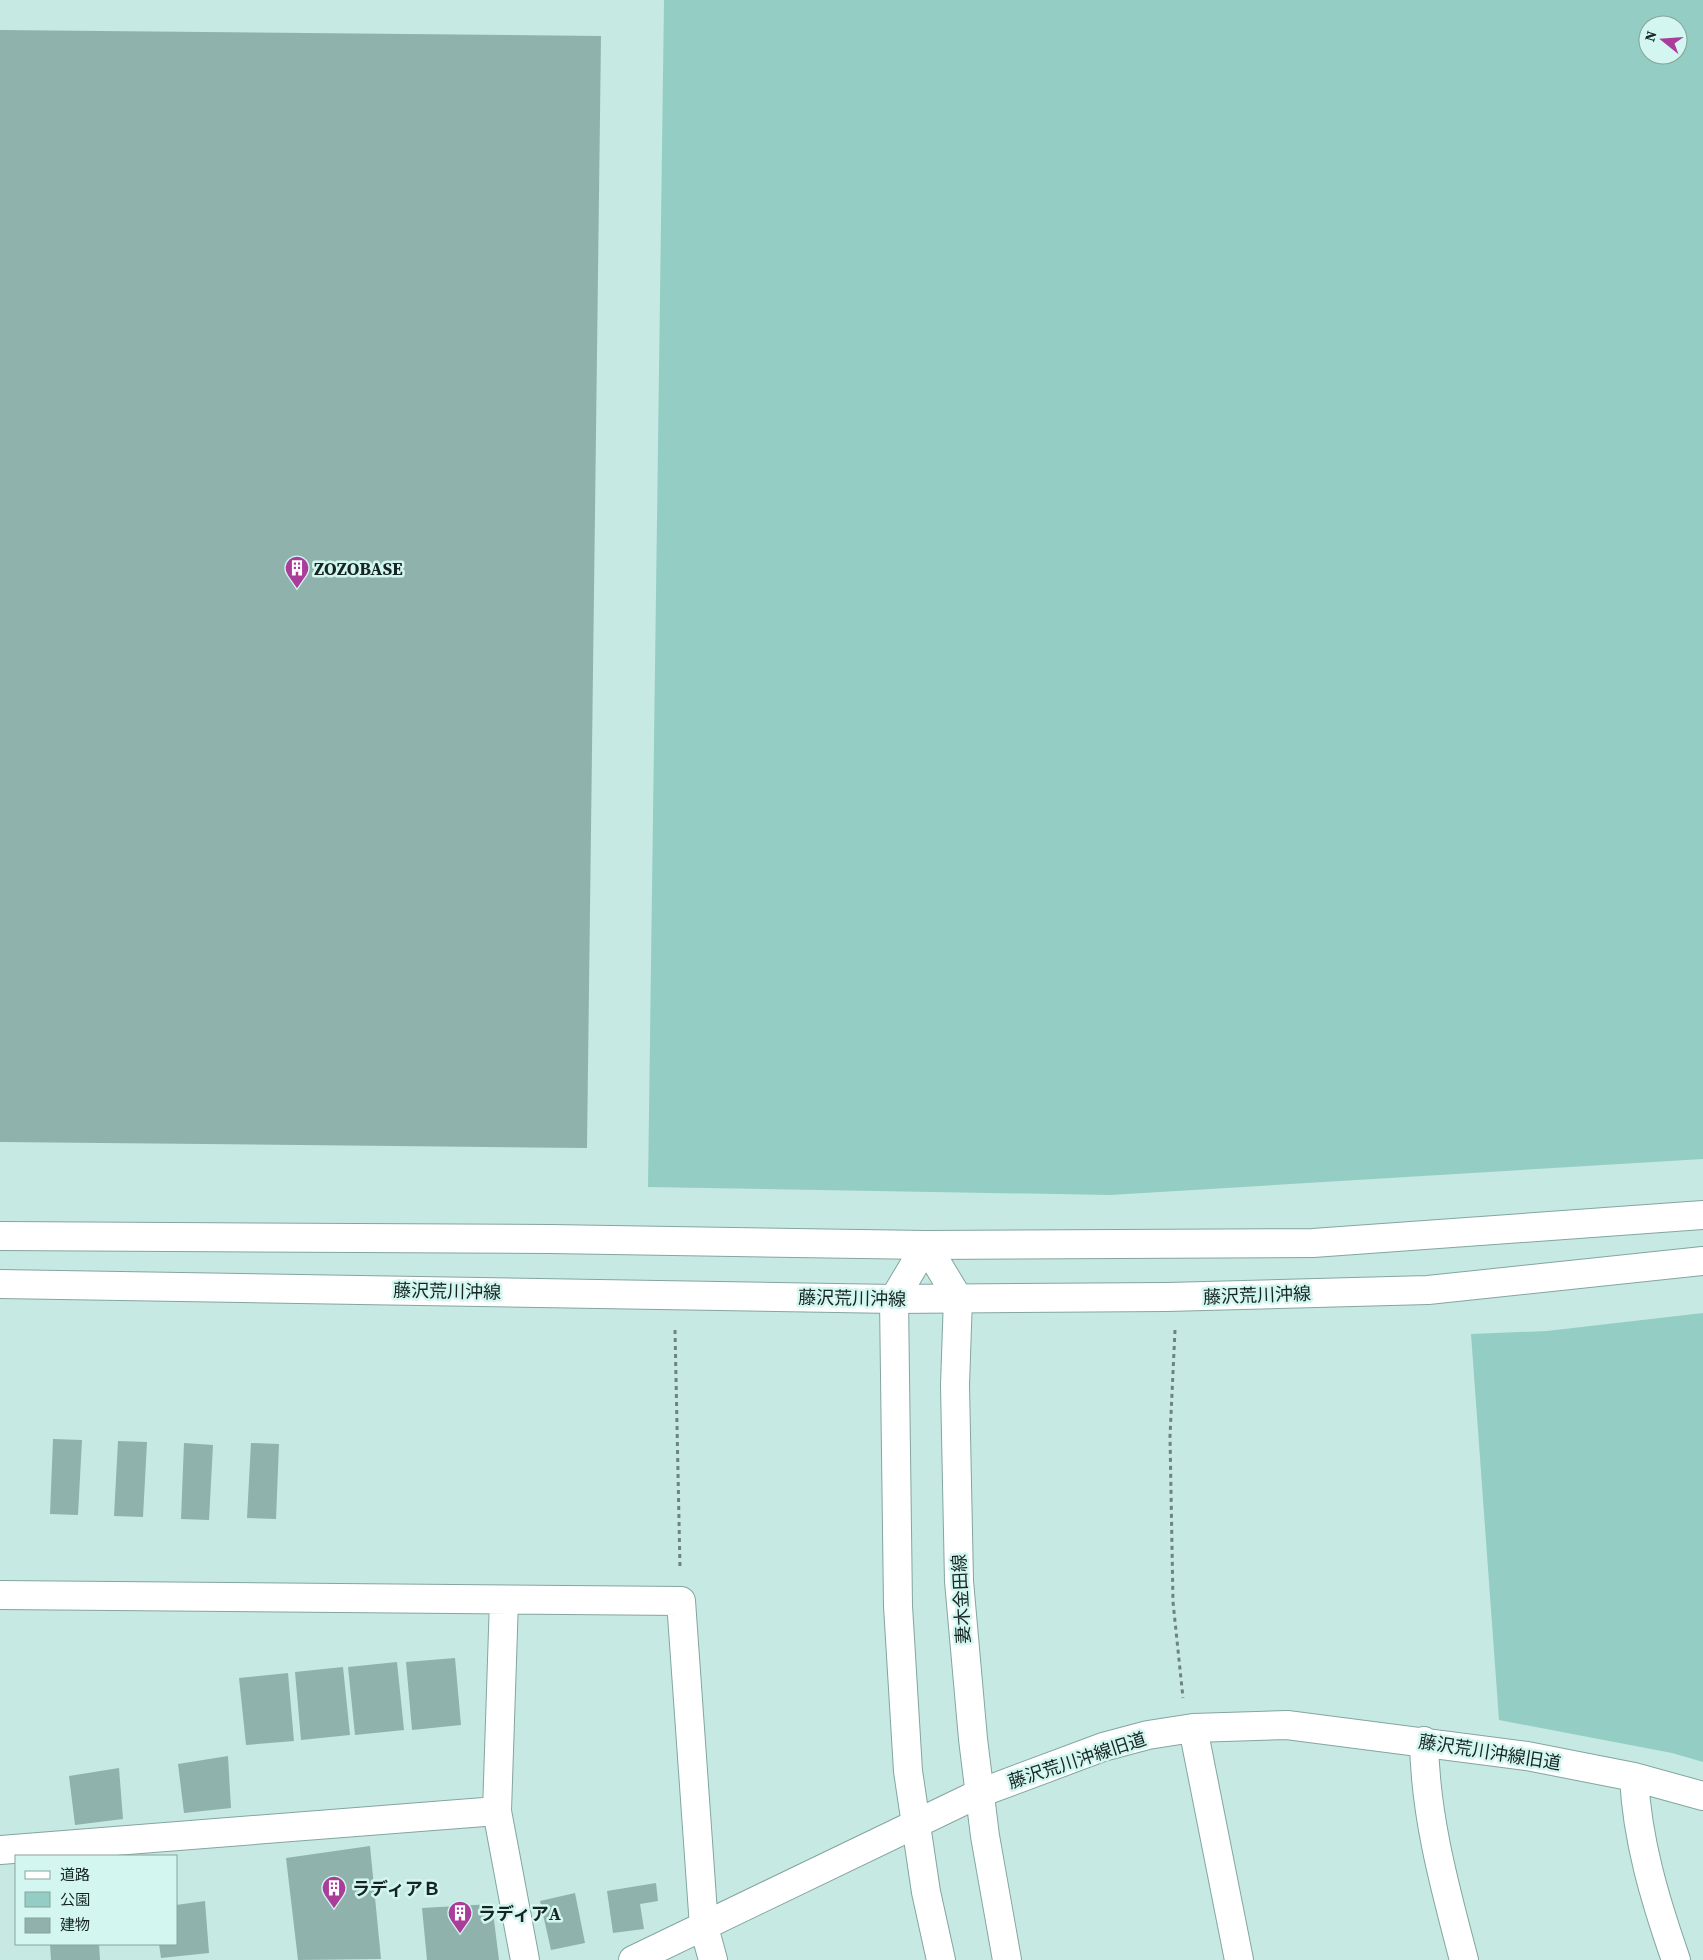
<svg xmlns="http://www.w3.org/2000/svg" width="1703" height="1960" font-family="'Source Serif 4','Noto Sans JP',serif">
<style>
.green{fill:#94cdc4;fill-rule:evenodd}
.building{fill:#90b2ad}
.lines{fill:none;stroke-linecap:round;stroke-linejoin:round}
.minor-casing{stroke:#84a5a0;stroke-width:30}
.tertiary-casing{stroke:#84a5a0;stroke-width:30}
.secondary-casing{stroke:#84a5a0;stroke-width:30}
.path{stroke:#6c8480;stroke-width:3;stroke-dasharray:4 4;stroke-linecap:butt}
.minor{stroke:#fff;stroke-width:28}
.tertiary{stroke:#fff;stroke-width:28}
.secondary{stroke:#fff;stroke-width:28}
.labels{text-anchor:middle;dominant-baseline:central;stroke-width:5;stroke-linejoin:round;paint-order:stroke}
.poi-label{font-size:18px;font-weight:bold;fill:#162422;stroke:#d3f7f0;text-anchor:start}
.street-label{font-size:18px;fill:#162422;stroke:#d3f7f0}
</style>
<rect width="100%" height="100%" fill="#c6e9e3"/>
<path class="green" d="M 664,0 L 1703,0 L 1703,1159 L 1110,1195 L 648,1187 ZM 1648,25 L 1678,25 L 1678,55 L 1648,55 Z
M 1703,1313 L 1703,1762 L 1672,1753 L 1499,1720 L 1471,1334 L 1547,1331 Z"/>
<path class="building" d="M 0,30 L 601,36 L 587,1148 L 0,1142 Z
M 53,1439 L 82,1440 L 78,1515 L 50,1514 Z
M 118,1441 L 147,1442 L 143,1517 L 114,1516 Z
M 184,1443 L 213,1445 L 209,1520 L 181,1519 Z
M 251,1443 L 279,1444 L 276,1519 L 247,1518 Z
M 455,1658 L 461,1725 L 412,1730 L 406,1662 Z
M 397,1662 L 404,1730 L 355,1735 L 348,1667 Z
M 343,1667 L 350,1735 L 301,1740 L 295,1672 Z
M 288,1673 L 294,1741 L 246,1745 L 239,1678 Z
M 228,1756 L 231,1808 L 184,1813 L 178,1764 Z
M 119,1768 L 123,1819 L 75,1825 L 69,1776 Z
M 370,1846 L 381,1959 L 298,1960 L 286,1858 Z
M 656,1883 L 658,1901 L 640,1904 L 644,1929 L 613,1933 L 607,1891 Z
M 575,1893 L 585,1943 L 551,1950 L 540,1901 Z
M 205,1901 L 209,1953 L 161,1958 L 159,1944 L 176,1944 L 176,1905 Z
M 492,1904 L 499,1960 L 427,1960 L 422,1908 Z
M 50,1944 L 99,1944 L 100,1960 L 51,1960 Z"/>
<g class="lines">
<defs>
<path id="minor" d="M 0,1595 L 681,1601 L 704,1927 L 713,1960
M 504,1600 L 497,1811 L 525,1960
M 1193,1728 L 1239,1960
M 1424,1741 C 1425,1816 1445,1888 1464,1960
M 1634,1777 C 1637,1840 1655,1900 1676,1960
M 0,1850 L 497,1811
M 633,1960 L 980,1793 L 1103,1747 L 1148,1735 L 1193,1728 L 1287,1725 L 1527,1756 L 1634,1777 L 1703,1796"/>
<path id="tertiary" d="M 941,1960 L 926,1892 L 908,1771 L 898,1606 L 894,1299 L 926,1245 L 958,1298 L 955,1385 L 959,1581 L 973,1739 L 985,1836 L 1007,1960"/>
<path id="secondary" d="M 0,1236 L 550,1239 L 926,1245 L 1313,1243 L 1703,1215
M 0,1284 L 894,1299 L 1167,1297 L 1428,1290 L 1703,1261"/>
</defs>
<use href="#minor" class="minor-casing"/>
<use href="#tertiary" class="tertiary-casing"/>
<use href="#secondary" class="secondary-casing"/>
<path class="path" d="M 675,1330 L 680,1568
M 1175,1330 L 1170,1436 L 1173,1602 L 1183,1698"/>
<use href="#minor" class="minor"/>
<use href="#tertiary" class="tertiary"/>
<use href="#secondary" class="secondary"/>
</g>
<defs>
<symbol id="building-pin" viewBox="-11 -11 22 30"><path d="M0 17L-7.5 6A9.5 9.5 0 1 1 7.5 6Z" fill="#aa3c9a" stroke="#d3f7f0"/><path d="M-4-6H4V6H1V3H-1V6H-4ZM-2.5-4.3h1.7v1.8h-1.7ZM.8-4.3h1.7v1.8H.8ZM-2.5-1h1.7V.8h-1.7ZM.8-1h1.7V.8H.8Z" fill="#fff"/></symbol>
</defs>
<g fill-rule="evenodd">
<use href="#building-pin" x="283" y="554" width="28" height="38"/>
<use href="#building-pin" x="320" y="1874" width="28" height="38"/>
<use href="#building-pin" x="446" y="1899" width="28" height="38"/>
</g>
<g class="labels">
<g class="poi-label">
<text x="314" y="568">ZOZOBASE</text>
<text x="352" y="1888">ラディアＢ</text>
<text x="478" y="1913">ラディアA</text>
</g>
<g class="street-label">
<text transform="translate(447 1291) rotate(1)">藤沢荒川沖線</text>
<text transform="translate(1257 1295) rotate(-2)">藤沢荒川沖線</text>
<text transform="translate(852 1298) rotate(1)">藤沢荒川沖線</text>
<text transform="translate(961 1599) rotate(-93)">妻木金田線</text>
<text transform="translate(1490 1752) rotate(9)">藤沢荒川沖線旧道</text>
<text transform="translate(1077 1760) rotate(-18)">藤沢荒川沖線旧道</text>
</g>
</g>
<rect x="15" y="1855" width="162" height="90" fill="#d3f7f0" stroke="#87a39e"/>
<rect x="25" y="1871" width="25" height="8" fill="#ffffff" stroke="#87a39e"/>
<text x="60" y="1880" font-size="15" fill="#162422">道路</text>
<rect x="25" y="1892" width="25" height="15" fill="#94cdc4" stroke="#87a39e"/>
<text x="60" y="1905" font-size="15" fill="#162422">公園</text>
<rect x="25" y="1918" width="25" height="15" fill="#90b2ad" stroke="#87a39e"/>
<text x="60" y="1930" font-size="15" fill="#162422">建物</text>
<g transform="translate(1663 40) rotate(287)"><circle r="24" fill="#d3f7f0" stroke="#87a39e"/>
<path d="M0-4L9 19L0 12L-9 19Z" fill="#aa3c9a"/>
<text y="-8" font-size="14" font-weight="bold" text-anchor="middle" fill="#162422">N</text>
</g>
</svg>
